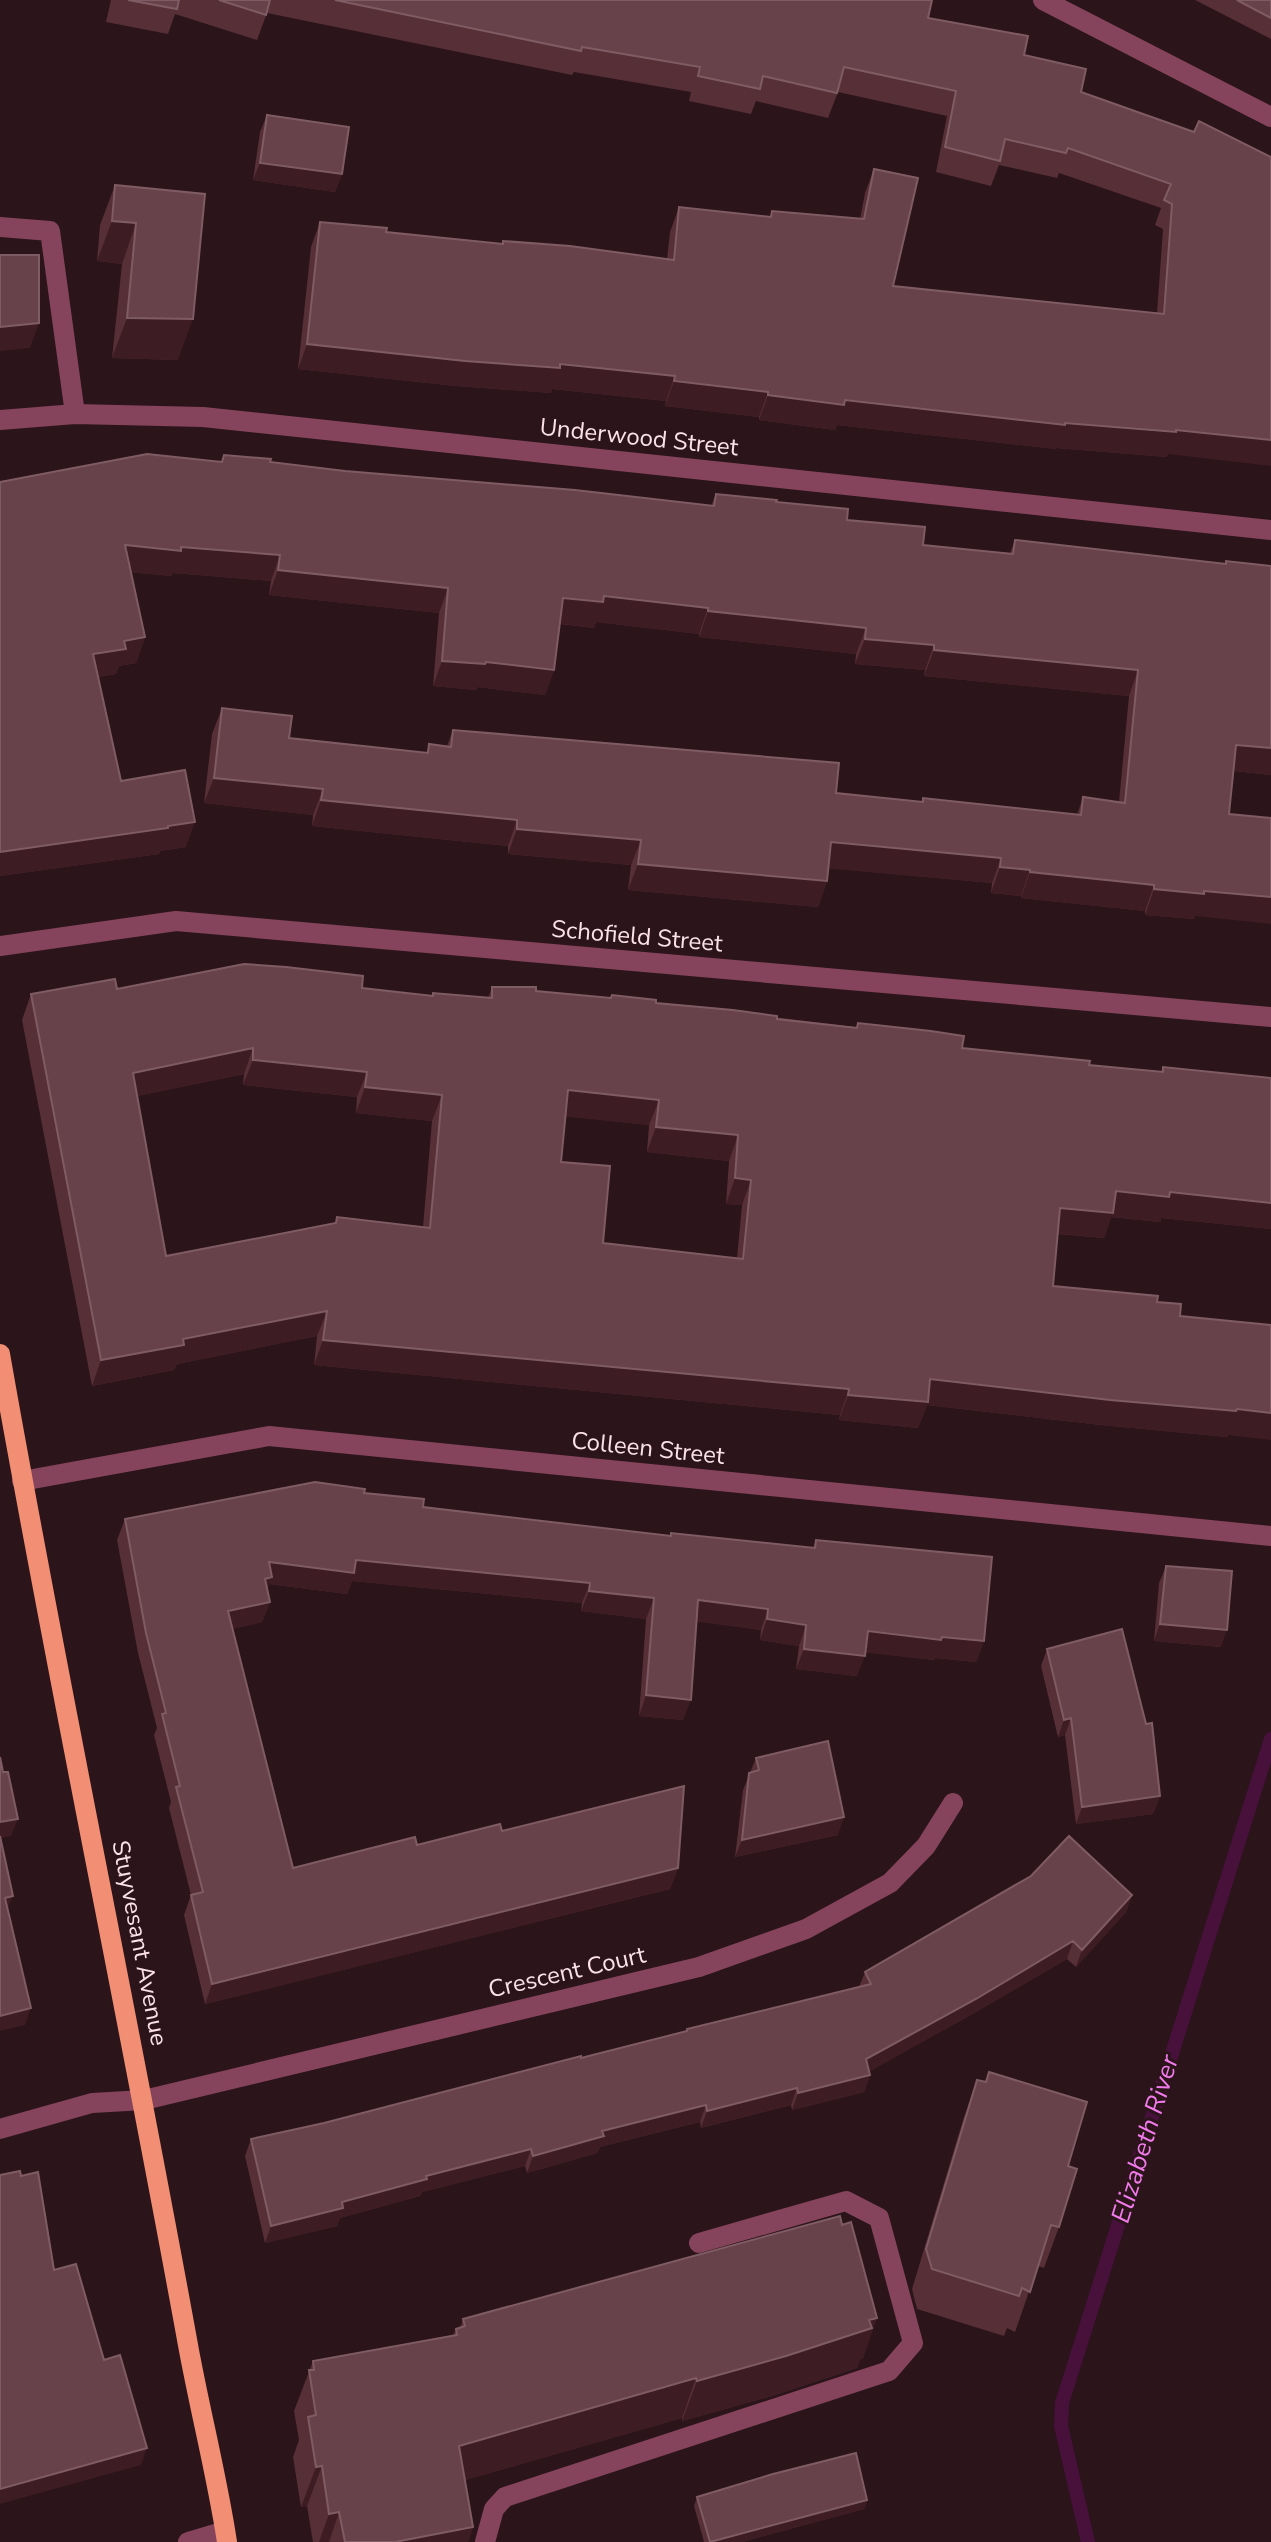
<svg xmlns="http://www.w3.org/2000/svg" width="1271" height="2542" font-family="'Nunito Sans',sans-serif">
<style>
.lines{fill:none;stroke-linecap:round;stroke-linejoin:round}
.stream{stroke:#47113b;stroke-width:14}
.minor{stroke:#85445c;stroke-width:20}
.major{stroke:#f18e73;stroke-width:20}
.wall{fill:#562f37;fill-rule:evenodd}
.shaded-wall{fill:#3e1c24}
.building{fill:#68424a;stroke:#7f5b63;stroke-width:2;fill-rule:evenodd}
.labels{text-anchor:middle;dominant-baseline:central;stroke-width:6;stroke-linejoin:round;paint-order:stroke}
.street-label{font-size:24px;fill:#fce1e9;stroke:#2b141a}
.water-label{font-size:26px;font-style:italic;fill:#f17aeb;stroke:#2b141a}
</style>
<rect width="100%" height="100%" fill="#2b141a"/>
<g class="lines">
<path class="stream" d="M 1088,2542 L 1061,2426 L 1062,2403 L 1271,1739"/>
<path class="minor" d="M 1043,0 L 1271,117
M 0,227 L 50,231 L 75,414
M 0,420 L 75,414 L 203,417 L 1271,530
M 0,946 L 176,921 L 1271,1017
M 22,1481 L 269,1436 L 1271,1536
M 0,2129 L 92,2103 L 144,2100 L 699,1967 L 806,1929 L 890,1883 L 926,1846 L 953,1803
M 188,2542 L 225,2531
M 485,2542 L 494,2509 L 505,2497 L 889,2371 L 913,2343 L 879,2218 L 846,2201 L 699,2243"/>
<path class="major" d="M 0,1354 C 58,1685 128,2014 188,2345 C 200,2411 217,2476 227,2542"/>
</g>
<path class="wall" d="M 111,0 L 932,0 L 928,18 L 1024,55 L 1081,92 L 1194,132 L 1167,457 L 1056,448 L 1056,449 L 837,425 L 835,430 L 759,420 L 759,417 L 665,406 L 666,401 L 552,389 L 551,393 L 456,386 L 298,369 L 311,247 L 320,222 L 386,232 L 502,244 L 503,241 L 667,259 L 670,232 L 679,207 L 770,217 L 772,211 L 860,219 L 865,193 L 874,169 L 893,286 L 1157,313 L 1163,229 L 1155,225 L 1161,208 L 1059,173 L 1057,178 L 999,165 L 991,186 L 936,172 L 947,116 L 838,92 L 828,118 L 756,101 L 751,114 L 689,101 L 691,92 L 574,72 L 572,75 L 267,13 L 257,40 L 175,14 L 168,34 L 106,22 Z
M 1195,0 L 1271,0 L 1271,39 Z
M 267,115 L 342,174 L 335,192 L 253,180 L 260,132 Z
M 115,185 L 205,194 L 178,360 L 112,358 L 122,264 L 97,261 L 100,225 Z
M 224,455 L 270,462 L 345,471 L 711,506 L 716,494 L 776,502 L 847,520 L 923,545 L 1010,553 L 1015,540 L 1225,564 L 1271,566 L 1271,775 L 1234,771 L 1194,919 L 1145,915 L 1145,911 L 1021,898 L 1021,896 L 991,893 L 992,883 L 828,868 L 827,881 L 818,907 L 628,890 L 631,865 L 508,854 L 508,846 L 312,826 L 313,815 L 204,803 L 212,734 L 222,708 L 289,738 L 426,753 L 429,744 L 447,746 L 453,730 L 836,793 L 922,802 L 923,798 L 1077,815 L 1083,797 L 1119,802 L 1129,696 L 924,676 L 925,670 L 855,664 L 856,654 L 699,637 L 699,634 L 596,622 L 594,628 L 560,624 L 554,670 L 545,695 L 477,687 L 476,690 L 433,686 L 439,613 L 269,595 L 271,581 L 173,573 L 171,576 L 131,572 L 145,637 L 136,663 L 119,666 L 116,674 L 98,677 L 121,781 L 186,847 L 160,851 L 159,854 L 0,876 L 0,482 L 221,462 Z
M 492,987 L 610,998 L 612,995 L 656,1003 L 856,1027 L 858,1023 L 962,1048 L 1089,1065 L 1161,1071 L 1163,1067 L 1271,1078 L 1271,1229 L 1161,1218 L 1160,1222 L 1111,1217 L 1104,1238 L 1058,1234 L 1053,1286 L 1157,1302 L 1180,1316 L 1228,1435 L 1227,1437 L 1101,1425 L 927,1405 L 918,1428 L 839,1420 L 840,1415 L 314,1365 L 317,1336 L 177,1364 L 174,1370 L 92,1386 L 22,1020 L 31,994 L 117,989 L 362,988 L 432,996 L 488,998 ZM 244,1074 L 243,1085 L 357,1097 L 356,1113 L 432,1121 L 423,1227 L 337,1217 L 335,1223 L 166,1256 L 137,1096 ZM 566,1116 L 649,1125 L 647,1152 L 729,1161 L 726,1204 L 742,1205 L 737,1258 L 603,1243 L 561,1162 Z
M 364,1493 L 423,1507 L 670,1536 L 813,1548 L 816,1540 L 984,1641 L 976,1662 L 935,1658 L 934,1660 L 865,1652 L 857,1676 L 796,1669 L 799,1646 L 760,1640 L 761,1630 L 697,1621 L 683,1720 L 639,1716 L 646,1619 L 581,1611 L 582,1603 L 352,1581 L 347,1594 L 269,1584 L 267,1589 L 270,1602 L 262,1622 L 232,1629 L 293,1868 L 502,1831 L 678,1868 L 670,1889 L 205,2004 L 184,1915 L 191,1895 L 169,1808 L 171,1802 L 154,1735 L 157,1728 L 138,1653 L 117,1540 L 125,1519 Z
M 1166,1566 L 1221,1647 L 1154,1641 L 1159,1583 Z
M 1047,1649 L 1160,1796 L 1153,1814 L 1076,1824 L 1065,1735 L 1058,1737 L 1041,1666 Z
M 756,1758 L 838,1835 L 735,1857 L 743,1790 Z
M 1132,1895 L 1126,1912 L 1076,1967 L 1067,1959 L 969,2016 L 869,2071 L 870,2075 L 864,2092 L 792,2110 L 791,2105 L 701,2128 L 700,2122 L 600,2147 L 597,2153 L 527,2173 L 525,2166 L 422,2192 L 420,2196 L 340,2218 L 337,2226 L 265,2243 L 245,2156 L 251,2139 L 324,2123 L 686,2031 L 687,2029 L 859,1987 L 865,1972 Z
M 977,2080 L 1068,2166 L 1059,2227 L 1044,2268 L 1038,2266 L 1015,2332 L 1007,2328 L 1004,2336 L 917,2309 L 912,2289 L 963,2120 Z
M 463,2319 L 863,2359 L 860,2359 L 857,2368 L 772,2396 L 682,2421 L 682,2418 L 465,2480 L 473,2527 L 468,2542 L 313,2542 L 307,2506 L 301,2507 L 293,2457 L 299,2440 L 294,2411 L 313,2361 L 453,2335 L 456,2329 L 460,2328 Z
M 697,2497 L 867,2500 L 864,2509 L 742,2542 L 704,2542 L 694,2506 Z"/>
<path class="shaded-wall" d="M 260,163 L 342,174 L 335,192 L 253,180 Z
M 112,221 L 136,223 L 122,264 L 97,261 Z
M 127,318 L 193,319 L 178,360 L 112,358 Z
M 39,323 L 30,348 L 0,351 L 0,327 Z
M 307,344 L 560,364 L 675,376 L 666,401 L 552,389 L 551,393 L 456,386 L 298,369 Z
M 674,381 L 768,392 L 759,417 L 665,406 Z
M 768,395 L 845,400 L 1065,423 L 1176,430 L 1271,440 L 1271,466 L 1168,454 L 1167,457 L 1056,448 L 1056,449 L 837,425 L 835,430 L 759,420 Z
M 125,545 L 181,547 L 280,555 L 271,581 L 173,573 L 171,576 L 116,571 Z
M 278,570 L 448,588 L 439,613 L 269,595 Z
M 604,596 L 708,608 L 699,634 L 596,622 L 594,628 L 554,623 L 563,598 Z
M 708,611 L 866,628 L 856,654 L 699,637 Z
M 145,637 L 136,663 L 119,666 L 116,674 L 84,679 L 93,654 L 124,641 Z
M 865,639 L 934,645 L 925,670 L 855,664 Z
M 934,650 L 1138,670 L 1129,696 L 924,676 Z
M 442,661 L 486,662 L 554,670 L 545,695 L 477,687 L 476,690 L 433,686 Z
M 1236,745 L 1271,748 L 1271,775 L 1227,770 Z
M 214,778 L 323,789 L 313,815 L 204,803 Z
M 321,800 L 517,820 L 508,846 L 312,826 Z
M 195,822 L 186,847 L 160,851 L 159,854 L 0,876 L 0,852 Z
M 517,829 L 641,840 L 631,865 L 508,854 Z
M 831,842 L 1001,858 L 992,883 L 822,868 Z
M 638,864 L 827,881 L 818,907 L 628,890 Z
M 1000,867 L 1030,870 L 1021,896 L 991,893 Z
M 1030,872 L 1154,885 L 1145,911 L 1021,898 Z
M 1154,889 L 1204,891 L 1271,897 L 1271,924 L 1195,916 L 1194,919 L 1145,915 Z
M 253,1048 L 244,1074 L 123,1099 L 133,1073 Z
M 253,1060 L 367,1072 L 357,1097 L 243,1085 Z
M 365,1087 L 442,1095 L 432,1121 L 356,1113 Z
M 568,1090 L 659,1100 L 649,1125 L 559,1116 Z
M 656,1127 L 738,1135 L 729,1161 L 647,1152 Z
M 735,1178 L 751,1180 L 742,1205 L 726,1204 Z
M 1116,1191 L 1170,1192 L 1271,1203 L 1271,1229 L 1161,1218 L 1160,1222 L 1111,1217 L 1104,1238 L 1051,1233 L 1060,1208 Z
M 327,1311 L 317,1336 L 177,1364 L 174,1370 L 92,1386 L 101,1360 L 183,1339 Z
M 323,1340 L 849,1389 L 840,1415 L 314,1365 Z
M 930,1379 L 1271,1413 L 1271,1440 L 1228,1435 L 1227,1437 L 1101,1425 L 927,1405 L 918,1428 L 839,1420 L 848,1395 Z
M 356,1560 L 590,1583 L 582,1603 L 352,1581 L 347,1594 L 269,1584 L 264,1598 L 258,1600 L 269,1562 Z
M 589,1591 L 654,1598 L 646,1619 L 581,1611 Z
M 698,1600 L 768,1609 L 761,1630 L 691,1621 Z
M 270,1602 L 262,1622 L 220,1632 L 228,1611 Z
M 767,1619 L 806,1625 L 799,1646 L 760,1640 Z
M 1160,1624 L 1227,1630 L 1221,1647 L 1154,1641 Z
M 868,1631 L 942,1637 L 984,1641 L 976,1662 L 935,1658 L 934,1660 L 860,1652 Z
M 804,1649 L 865,1656 L 857,1676 L 796,1669 Z
M 646,1695 L 691,1700 L 683,1720 L 639,1716 Z
M 1071,1718 L 1065,1735 L 1058,1737 L 1064,1720 Z
M 1160,1796 L 1153,1814 L 1076,1824 L 1082,1807 Z
M 844,1817 L 838,1835 L 735,1857 L 742,1840 Z
M 18,1819 L 11,1836 L 0,1838 L 0,1822 Z
M 678,1868 L 670,1889 L 205,2004 L 212,1984 Z
M 1132,1895 L 1126,1912 L 1076,1967 L 1082,1950 Z
M 13,1896 L 6,1913 L 5,1898 Z
M 1073,1941 L 1067,1959 L 969,2016 L 860,2077 L 866,2059 Z
M 31,2008 L 25,2025 L 0,2031 L 0,2016 Z
M 870,2075 L 864,2092 L 792,2110 L 798,2093 Z
M 797,2088 L 791,2105 L 701,2128 L 707,2111 Z
M 706,2105 L 700,2122 L 600,2147 L 597,2153 L 527,2173 L 533,2156 L 602,2131 Z
M 531,2149 L 525,2166 L 422,2192 L 420,2196 L 340,2218 L 337,2226 L 265,2243 L 271,2226 L 426,2176 Z
M 877,2318 L 863,2359 L 860,2359 L 857,2368 L 772,2396 L 682,2421 L 697,2381 Z
M 696,2378 L 682,2418 L 444,2486 L 459,2446 Z
M 147,2448 L 141,2465 L 0,2504 L 0,2489 Z
M 322,2466 L 307,2506 L 301,2507 L 316,2467 Z
M 867,2500 L 864,2509 L 742,2542 L 712,2542 Z
M 339,2512 L 329,2542 L 319,2542 L 329,2514 Z
M 473,2527 L 468,2542 L 395,2542 Z"/>
<path class="building" d="M 128,0 L 179,0 L 177,9 Z
M 219,0 L 270,0 L 266,15 Z
M 335,0 L 932,0 L 928,18 L 1028,36 L 1024,55 L 1086,69 L 1081,92 L 1194,132 L 1199,121 L 1271,157 L 1271,440 L 1176,430 L 1176,432 L 1065,423 L 1065,425 L 845,400 L 844,405 L 768,395 L 768,392 L 674,381 L 675,376 L 560,364 L 560,368 L 465,361 L 307,344 L 320,222 L 387,228 L 386,232 L 503,244 L 503,241 L 570,246 L 674,260 L 679,207 L 771,217 L 772,211 L 864,219 L 874,169 L 918,178 L 893,286 L 1164,314 L 1172,204 L 1164,200 L 1171,184 L 1068,148 L 1066,153 L 1005,139 L 1000,161 L 945,147 L 956,91 L 844,67 L 837,93 L 763,76 L 760,89 L 698,76 L 700,67 L 582,47 L 581,51 Z
M 1237,0 L 1271,0 L 1271,18 Z
M 267,115 L 349,127 L 342,174 L 260,163 Z
M 115,185 L 205,194 L 193,319 L 127,318 L 136,223 L 112,221 Z
M 0,255 L 39,255 L 39,323 L 0,327 Z
M 147,454 L 222,462 L 224,455 L 271,459 L 270,462 L 345,471 L 575,490 L 714,506 L 716,494 L 777,500 L 776,502 L 848,509 L 847,520 L 925,527 L 923,545 L 1013,554 L 1015,540 L 1226,564 L 1226,561 L 1271,566 L 1271,748 L 1236,745 L 1229,814 L 1271,818 L 1271,897 L 1204,891 L 1204,894 L 1154,889 L 1154,885 L 1030,872 L 1030,870 L 1000,867 L 1001,858 L 831,842 L 827,881 L 638,864 L 641,840 L 517,829 L 517,820 L 321,800 L 323,789 L 214,778 L 222,708 L 292,716 L 289,738 L 428,753 L 429,744 L 451,747 L 453,730 L 839,763 L 836,793 L 923,802 L 923,798 L 1081,815 L 1083,797 L 1125,803 L 1138,670 L 934,650 L 934,645 L 865,639 L 866,628 L 708,611 L 708,608 L 604,596 L 603,602 L 563,598 L 554,670 L 486,662 L 485,664 L 442,661 L 448,588 L 278,570 L 280,555 L 181,547 L 181,551 L 125,545 L 145,637 L 124,641 L 126,649 L 93,654 L 121,781 L 185,770 L 195,822 L 168,826 L 168,828 L 0,852 L 0,482 Z
M 244,964 L 286,967 L 363,976 L 362,988 L 433,996 L 433,993 L 492,998 L 492,987 L 536,987 L 536,991 L 611,998 L 612,995 L 656,1000 L 656,1003 L 733,1010 L 777,1016 L 777,1019 L 857,1028 L 858,1023 L 931,1031 L 964,1036 L 962,1048 L 1090,1061 L 1089,1065 L 1163,1072 L 1163,1067 L 1271,1078 L 1271,1203 L 1170,1192 L 1169,1197 L 1116,1191 L 1113,1213 L 1060,1208 L 1053,1286 L 1158,1296 L 1157,1302 L 1181,1304 L 1180,1316 L 1271,1325 L 1271,1413 L 1237,1409 L 1236,1411 L 1110,1400 L 930,1379 L 928,1402 L 848,1395 L 849,1389 L 323,1340 L 327,1311 L 183,1339 L 184,1345 L 101,1360 L 31,994 L 115,979 L 117,989 ZM 253,1048 L 253,1060 L 367,1072 L 365,1087 L 442,1095 L 430,1228 L 337,1217 L 336,1223 L 166,1256 L 133,1073 ZM 568,1090 L 659,1100 L 656,1127 L 738,1135 L 735,1178 L 751,1180 L 743,1259 L 603,1243 L 610,1166 L 561,1162 Z
M 315,1482 L 365,1489 L 364,1493 L 424,1499 L 423,1507 L 671,1536 L 671,1533 L 815,1548 L 816,1540 L 992,1557 L 984,1641 L 942,1637 L 941,1640 L 868,1631 L 865,1656 L 804,1649 L 806,1625 L 767,1619 L 768,1609 L 698,1600 L 691,1700 L 646,1695 L 654,1598 L 589,1591 L 590,1583 L 356,1560 L 354,1573 L 269,1562 L 272,1577 L 265,1579 L 270,1602 L 228,1611 L 293,1868 L 415,1837 L 417,1845 L 500,1824 L 502,1831 L 684,1786 L 678,1868 L 212,1984 L 191,1895 L 203,1892 L 176,1787 L 180,1786 L 162,1714 L 166,1713 L 146,1633 L 125,1519 Z
M 1166,1566 L 1232,1571 L 1227,1630 L 1160,1624 Z
M 1122,1629 L 1146,1724 L 1152,1723 L 1160,1796 L 1082,1807 L 1071,1718 L 1064,1720 L 1047,1649 Z
M 828,1741 L 844,1817 L 742,1840 L 749,1773 L 759,1770 L 756,1758 Z
M 0,1757 L 3,1772 L 8,1772 L 18,1819 L 0,1822 Z
M 0,1836 L 13,1896 L 5,1898 L 31,2008 L 0,2016 Z
M 1069,1836 L 1132,1895 L 1082,1950 L 1073,1941 L 976,1999 L 866,2059 L 870,2075 L 798,2093 L 797,2088 L 707,2111 L 706,2105 L 602,2131 L 604,2136 L 533,2156 L 531,2149 L 426,2176 L 427,2179 L 342,2202 L 343,2208 L 271,2226 L 251,2139 L 324,2123 L 581,2056 L 581,2058 L 687,2031 L 687,2029 L 871,1984 L 865,1972 L 1031,1876 Z
M 989,2072 L 1087,2102 L 1068,2166 L 1077,2169 L 1059,2227 L 1051,2225 L 1030,2292 L 1022,2288 L 1019,2296 L 932,2269 L 926,2249 L 977,2080 L 986,2082 Z
M 20,2171 L 21,2176 L 38,2172 L 54,2270 L 76,2264 L 104,2360 L 120,2355 L 147,2448 L 0,2489 L 0,2175 Z
M 840,2216 L 842,2225 L 851,2222 L 877,2318 L 869,2320 L 872,2328 L 786,2356 L 697,2381 L 696,2378 L 459,2446 L 473,2527 L 395,2542 L 345,2542 L 339,2512 L 329,2514 L 322,2466 L 316,2467 L 308,2417 L 316,2415 L 309,2370 L 314,2370 L 313,2361 L 457,2335 L 456,2329 L 465,2326 L 463,2319 Z
M 856,2453 L 867,2500 L 710,2542 L 697,2497 L 773,2474 Z"/>
<g class="labels">
<g class="street-label">
<text transform="translate(639 437) rotate(6)">Underwood Street</text>
<text transform="translate(637 936) rotate(5)">Schofield Street</text>
<text transform="translate(648 1448) rotate(6)">Colleen Street</text>
<text transform="translate(140 1943) rotate(79)">Stuyvesant Avenue</text>
<text transform="translate(567 1972) rotate(-13)">Crescent Court</text>
</g>
<g class="water-label">
<text transform="translate(1145 2139) rotate(-73)">Elizabeth River</text>
</g>
</g>
</svg>
